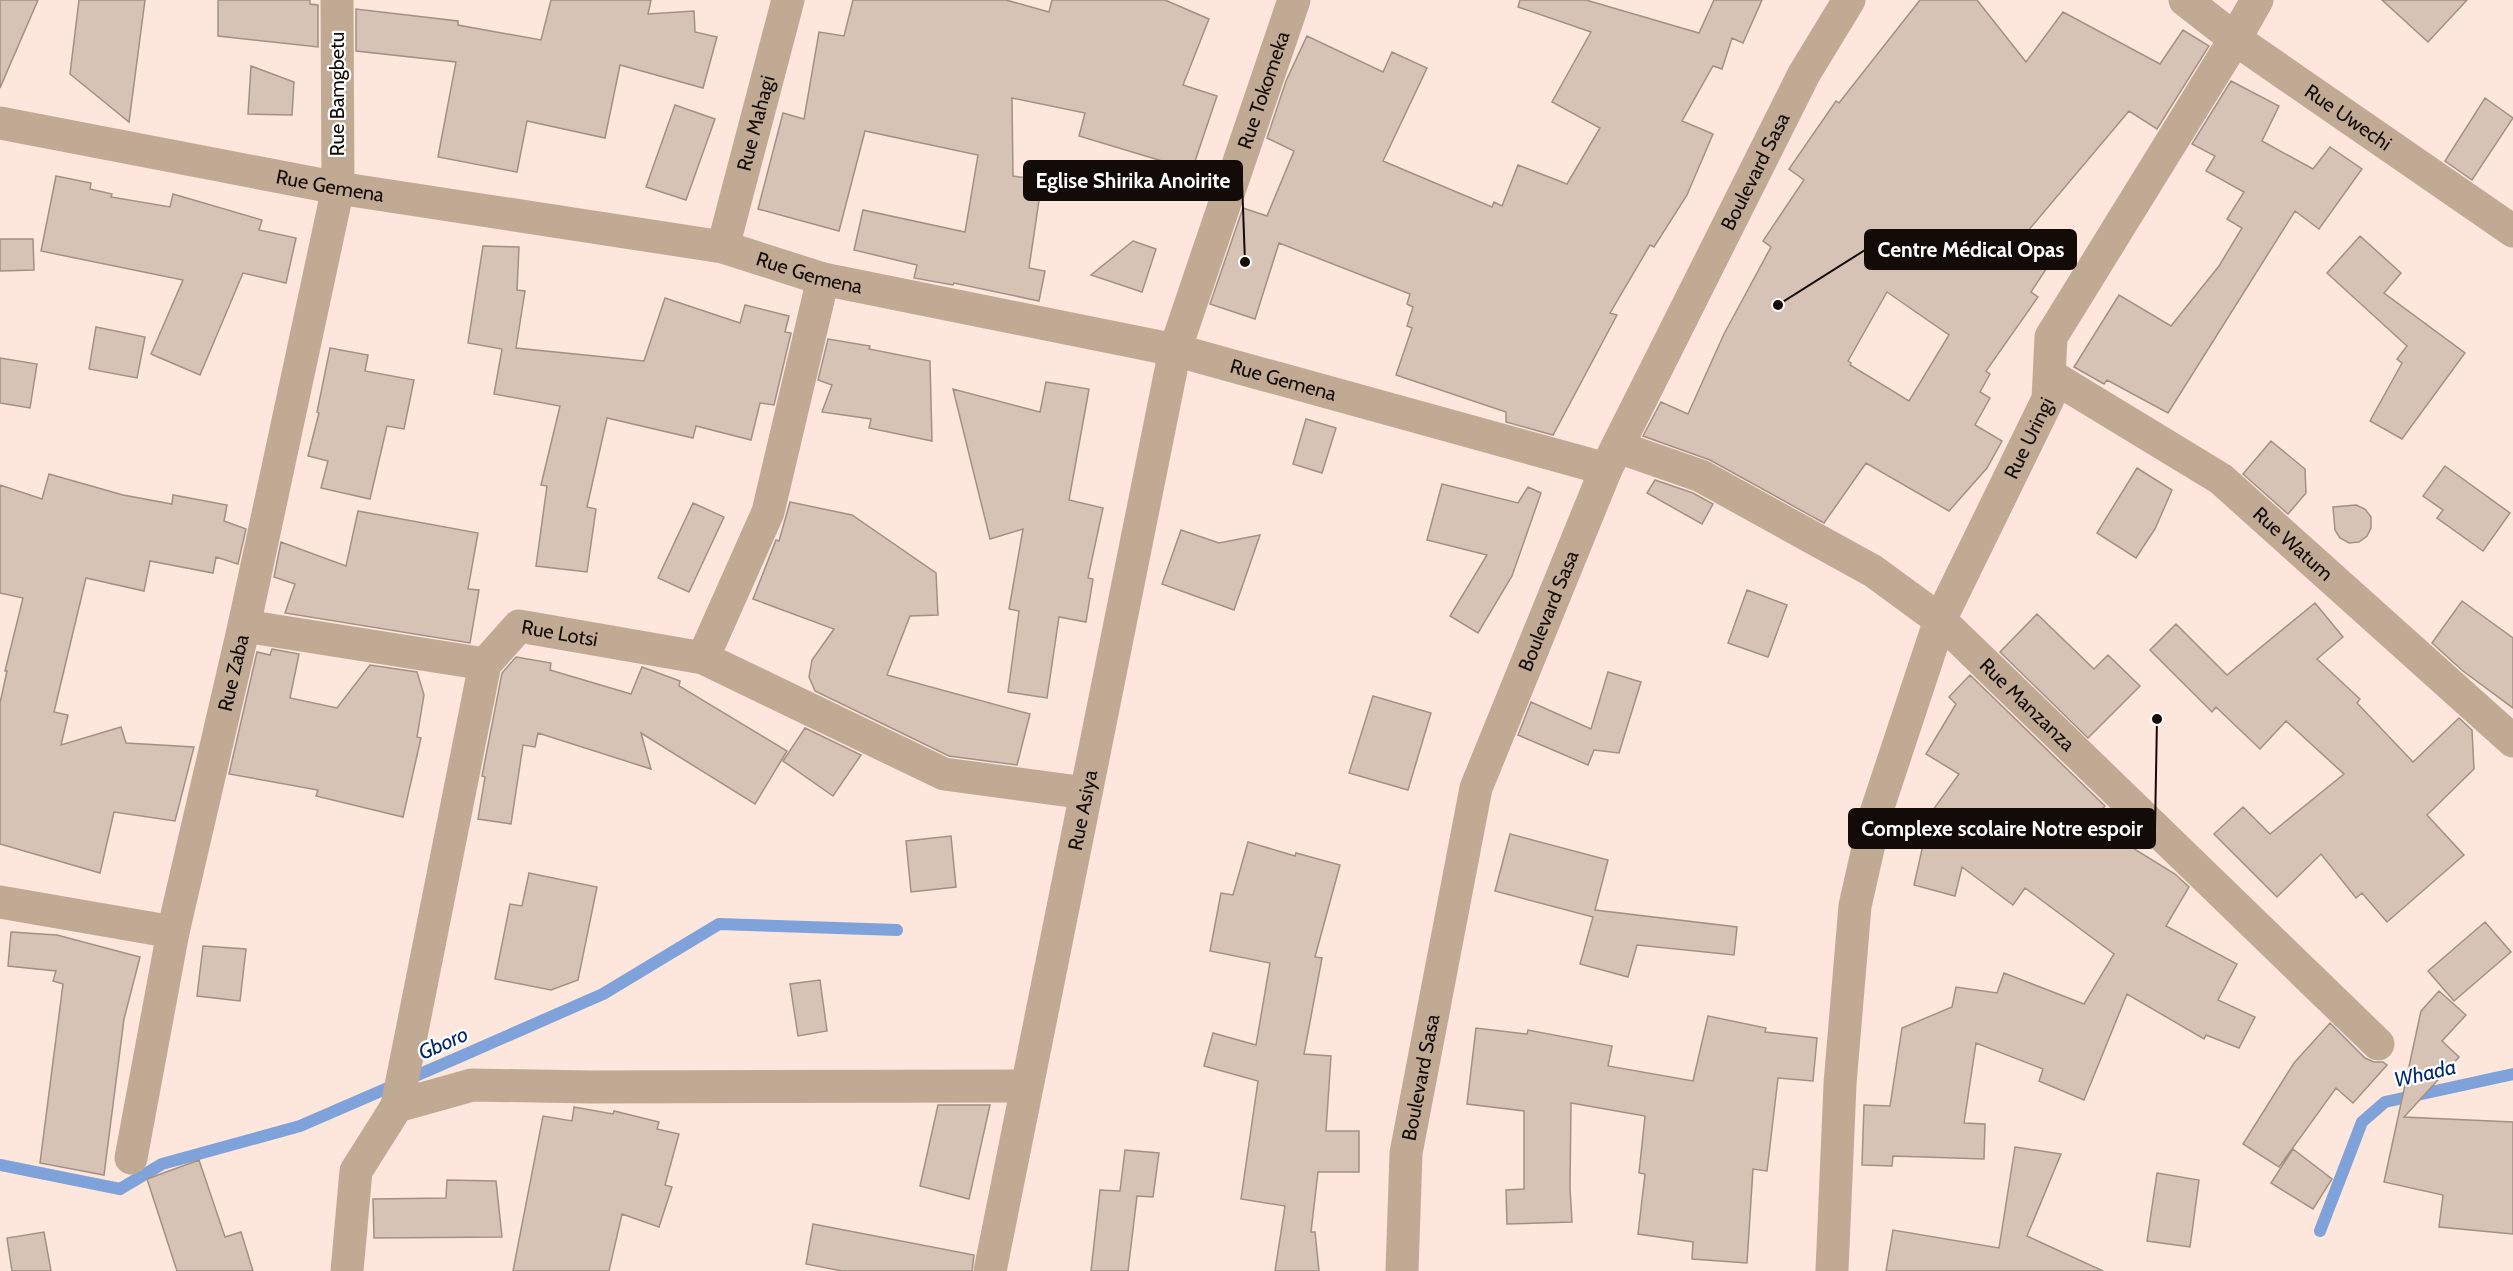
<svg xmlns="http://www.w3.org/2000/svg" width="2513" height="1271" font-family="Cabin,sans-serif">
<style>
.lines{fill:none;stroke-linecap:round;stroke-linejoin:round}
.stream{stroke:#7fa2da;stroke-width:12}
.building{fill:#d7c3b6;stroke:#a39084;stroke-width:1.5;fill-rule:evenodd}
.minor{stroke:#c1aa94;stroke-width:33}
.labels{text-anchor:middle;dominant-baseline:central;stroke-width:4.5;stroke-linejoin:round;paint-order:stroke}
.street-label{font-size:20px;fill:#120b08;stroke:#fff}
.water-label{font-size:21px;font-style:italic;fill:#002969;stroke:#fff}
.leader{fill:none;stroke:#120b08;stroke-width:2}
.callout-dot{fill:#120b08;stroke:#fff;stroke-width:2}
.callout{fill:#120b08;stroke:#120b08;stroke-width:2}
.callout-label{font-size:21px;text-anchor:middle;font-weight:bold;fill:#fff}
</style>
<rect width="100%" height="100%" fill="#fde6db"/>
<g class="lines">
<path class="stream" d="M 0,1165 L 120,1189 L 162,1164 L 300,1126 L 457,1058 L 603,994 L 719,924 L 897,930
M 2320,1231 L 2362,1122 L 2385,1102 L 2513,1074"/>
</g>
<path class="building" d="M 0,0 L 38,0 L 0,88 Z
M 79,0 L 145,0 L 129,122 L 70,74 Z
M 218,0 L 310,0 L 310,4 L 318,5 L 318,47 L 218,36 Z
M 551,0 L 651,0 L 648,14 L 694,11 L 695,32 L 717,37 L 703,88 L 620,65 L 605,138 L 527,121 L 517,172 L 438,157 L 456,62 L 356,51 L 356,9 L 458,21 L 458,25 L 541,40 Z
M 853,0 L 1006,0 L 1049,12 L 1052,0 L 1165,0 L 1209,19 L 1183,85 L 1217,96 L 1192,170 L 1079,136 L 1085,113 L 1012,98 L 1013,176 L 1042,180 L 1029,268 L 1045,271 L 1039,301 L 954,283 L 953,285 L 914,278 L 917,265 L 854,250 L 863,210 L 965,232 L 978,155 L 865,131 L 839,231 L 758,209 L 783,113 L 804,119 L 819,32 L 844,36 Z
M 1520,0 L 1586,0 L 1699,33 L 1714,0 L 1762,0 L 1743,43 L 1732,38 L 1722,69 L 1713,66 L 1682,121 L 1713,134 L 1687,195 L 1654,247 L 1650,245 L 1610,313 L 1617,315 L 1553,435 L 1506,422 L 1506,412 L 1396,375 L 1412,328 L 1407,326 L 1413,307 L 1407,304 L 1410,294 L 1279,243 L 1255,319 L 1210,304 L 1243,208 L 1267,216 L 1294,151 L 1267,138 L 1286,81 L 1307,36 L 1383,72 L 1392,52 L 1427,68 L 1383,161 L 1492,207 L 1494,202 L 1502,206 L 1518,165 L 1567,184 L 1600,128 L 1552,102 L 1591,32 L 1518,7 Z
M 1920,0 L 1977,0 L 2026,62 L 2063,12 L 2160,64 L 2183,30 L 2209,46 L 2157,129 L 2129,111 L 2027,232 L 2058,251 L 2031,292 L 2038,297 L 1986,371 L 1990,374 L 1980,392 L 1990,398 L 1975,425 L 2002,441 L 1987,468 L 1949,511 L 1866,463 L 1824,523 L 1710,460 L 1643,436 L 1661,402 L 1688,414 L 1724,334 L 1771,247 L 1763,241 L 1804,180 L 1789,169 L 1836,101 L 1839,103 ZM 1887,292 L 1949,335 L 1909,401 L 1850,365 L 1851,363 L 1848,361 Z
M 2382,0 L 2467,0 L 2428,42 Z
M 251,66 L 294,82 L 292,115 L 248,114 Z
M 2231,81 L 2279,106 L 2262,141 L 2313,169 L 2330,147 L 2362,169 L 2319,229 L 2295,211 L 2168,413 L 2107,380 L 2104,384 L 2074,367 L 2119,295 L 2171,326 L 2219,266 L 2242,228 L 2227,219 L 2244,192 L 2206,171 L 2215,156 L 2192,144 Z
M 2485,98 L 2513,118 L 2472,180 L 2445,161 Z
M 675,105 L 715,119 L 686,200 L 646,187 Z
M 56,176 L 91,183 L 90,189 L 112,194 L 111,197 L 170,207 L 173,194 L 262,220 L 259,230 L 296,238 L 286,283 L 243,273 L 200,375 L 151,354 L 183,280 L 41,251 Z
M 2360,236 L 2401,273 L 2384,293 L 2465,353 L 2402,439 L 2370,421 L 2402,363 L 2397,359 L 2407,346 L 2327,273 Z
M 0,239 L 33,239 L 34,270 L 0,271 Z
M 1133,241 L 1156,249 L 1142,292 L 1091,275 Z
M 483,246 L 519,247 L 517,290 L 525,291 L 516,348 L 644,361 L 665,298 L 740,323 L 745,305 L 789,316 L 785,332 L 791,333 L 774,405 L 760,403 L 751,440 L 696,426 L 693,438 L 607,418 L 587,507 L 596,509 L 587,572 L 536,566 L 547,486 L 541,485 L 560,406 L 494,394 L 502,349 L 468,343 Z
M 96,327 L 145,337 L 137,378 L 89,369 Z
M 828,339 L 870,346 L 869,349 L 930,361 L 932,441 L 869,428 L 871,419 L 822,412 L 832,385 L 818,380 Z
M 330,348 L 368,355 L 365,371 L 414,380 L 404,429 L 387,426 L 370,499 L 321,488 L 328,461 L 308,456 L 319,413 L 317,412 Z
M 0,358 L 37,364 L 30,408 L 0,403 Z
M 1046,382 L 1089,389 L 1069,500 L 1103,508 L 1088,578 L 1093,579 L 1086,622 L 1059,617 L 1047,698 L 1008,692 L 1019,611 L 1009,609 L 1023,529 L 990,539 L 953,389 L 1040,412 Z
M 1306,419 L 1336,428 L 1322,473 L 1293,464 Z
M 2271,441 L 2305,469 L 2306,493 L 2288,514 L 2243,474 Z
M 2445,466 L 2510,513 L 2483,551 L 2437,518 L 2443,510 L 2423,496 Z
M 2137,468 L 2172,490 L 2155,529 L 2136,558 L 2097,533 Z
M 49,474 L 123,495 L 172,504 L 173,495 L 227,505 L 224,521 L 246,529 L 238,564 L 216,557 L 213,573 L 150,561 L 144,591 L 86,578 L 54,712 L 68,715 L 61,745 L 121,727 L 126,743 L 194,747 L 175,821 L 114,812 L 100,873 L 0,844 L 0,703 L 7,671 L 5,671 L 23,598 L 0,593 L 0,485 L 42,499 Z
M 1655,480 L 1693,493 L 1713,504 L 1702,524 L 1647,493 Z
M 1442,484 L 1518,503 L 1528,487 L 1541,493 L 1512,576 L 1478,633 L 1450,616 L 1487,555 L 1427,540 Z
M 790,502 L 852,515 L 936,573 L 938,615 L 910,616 L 887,675 L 1030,714 L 1017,765 L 949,756 L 815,691 L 809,677 L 812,660 L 834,629 L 753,599 L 776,540 L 779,541 Z
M 693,503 L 724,517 L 689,592 L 658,578 Z
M 2356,505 L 2365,509 L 2371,517 L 2371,528 L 2367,536 L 2359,542 L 2349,543 L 2340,538 L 2335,530 L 2333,507 Z
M 358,511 L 478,533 L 468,589 L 479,590 L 470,643 L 285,613 L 295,584 L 274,577 L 281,542 L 346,566 Z
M 1181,530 L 1219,543 L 1260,535 L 1234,610 L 1162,584 Z
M 1747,590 L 1787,605 L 1768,657 L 1728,643 Z
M 2462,601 L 2513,638 L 2513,708 L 2463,671 L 2432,643 Z
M 2315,603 L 2343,637 L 2317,659 L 2360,699 L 2357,703 L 2413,762 L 2459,718 L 2472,730 L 2474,769 L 2427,815 L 2464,855 L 2387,922 L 2362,893 L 2356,898 L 2321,854 L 2277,897 L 2214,834 L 2243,807 L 2270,834 L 2344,774 L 2286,721 L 2260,749 L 2216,707 L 2212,712 L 2150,650 L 2176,624 L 2227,675 Z
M 2037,614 L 2094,669 L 2108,655 L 2140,686 L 2088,738 L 2000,652 Z
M 272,649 L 299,654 L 290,698 L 337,708 L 370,665 L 417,672 L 424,695 L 417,737 L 421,738 L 403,817 L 316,796 L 318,790 L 229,774 L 257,652 L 270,655 Z
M 516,657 L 551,663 L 550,670 L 631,694 L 642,667 L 680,681 L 679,686 L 787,751 L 755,804 L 641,733 L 651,769 L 538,733 L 535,747 L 523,745 L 511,824 L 478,819 L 485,777 L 482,776 L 502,673 Z
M 1608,672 L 1641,682 L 1619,753 L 1594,750 L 1588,765 L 1518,735 L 1531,702 L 1591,729 Z
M 1970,675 L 2105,806 L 2099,813 L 2127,836 L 2123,842 L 2175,874 L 2189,887 L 2166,926 L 2237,964 L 2218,1000 L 2255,1017 L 2239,1048 L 2206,1035 L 2204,1039 L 2127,994 L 2084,1100 L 2039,1081 L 2043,1069 L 1976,1043 L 1964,1123 L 1985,1124 L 1984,1159 L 1893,1156 L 1892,1166 L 1862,1165 L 1864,1105 L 1890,1106 L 1902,1028 L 1952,1007 L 1956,987 L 1997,993 L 2004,973 L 2084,1004 L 2114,954 L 2025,888 L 2013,905 L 1962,867 L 1955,896 L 1914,885 L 1930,814 L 1959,774 L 1926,754 L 1956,704 L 1949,697 Z
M 1373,696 L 1431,713 L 1408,790 L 1349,773 Z
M 805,728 L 861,755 L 833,796 L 783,761 Z
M 1510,834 L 1608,860 L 1595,910 L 1737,927 L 1734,955 L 1637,945 L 1628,977 L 1580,964 L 1593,917 L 1495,891 Z
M 951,836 L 956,887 L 911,892 L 906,841 Z
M 1248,842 L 1295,856 L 1296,853 L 1340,865 L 1315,957 L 1322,958 L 1304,1054 L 1331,1056 L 1326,1131 L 1359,1131 L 1359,1172 L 1318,1172 L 1311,1232 L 1315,1232 L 1319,1271 L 1275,1271 L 1285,1206 L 1241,1199 L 1258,1081 L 1204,1066 L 1213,1033 L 1256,1045 L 1270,963 L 1210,951 L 1221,893 L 1233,895 Z
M 529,873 L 597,887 L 578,980 L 551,990 L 495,979 L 510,904 L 522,906 Z
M 2485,922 L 2511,952 L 2454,1001 L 2428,971 Z
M 11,932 L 57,935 L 140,957 L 124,1019 L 104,1175 L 40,1163 L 63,984 L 53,981 L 56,971 L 8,966 Z
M 203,946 L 246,949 L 240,1001 L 197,996 Z
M 820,980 L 827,1031 L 798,1036 L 790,984 Z
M 2439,991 L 2466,1015 L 2442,1041 L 2459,1057 L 2404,1117 L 2513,1122 L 2513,1234 L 2439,1227 L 2443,1195 L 2384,1182 L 2421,1011 Z
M 1708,1016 L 1766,1028 L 1765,1032 L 1817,1038 L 1813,1081 L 1778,1078 L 1767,1171 L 1753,1169 L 1747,1263 L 1692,1259 L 1693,1242 L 1638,1234 L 1645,1174 L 1639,1173 L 1645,1116 L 1571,1103 L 1570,1188 L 1572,1222 L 1507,1224 L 1506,1190 L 1524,1189 L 1524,1111 L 1467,1104 L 1476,1028 L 1527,1034 L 1528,1030 L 1612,1046 L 1608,1066 L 1693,1081 Z
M 2330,1023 L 2365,1058 L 2374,1062 L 2383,1062 L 2387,1065 L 2353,1103 L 2336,1088 L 2279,1167 L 2243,1144 L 2294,1063 Z
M 938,1105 L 990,1105 L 969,1199 L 920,1186 Z
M 574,1107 L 613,1114 L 614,1111 L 659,1122 L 657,1129 L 679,1134 L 665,1185 L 672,1187 L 659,1227 L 622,1214 L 609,1271 L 513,1271 L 543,1116 L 572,1121 Z
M 2015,1147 L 2061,1154 L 2027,1236 L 2103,1271 L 1886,1271 L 1893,1230 L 1999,1248 Z
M 2293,1149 L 2332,1179 L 2313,1209 L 2271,1183 Z
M 1125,1150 L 1159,1153 L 1153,1197 L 1137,1196 L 1128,1271 L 1091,1271 L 1100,1190 L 1120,1191 Z
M 199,1160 L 225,1237 L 241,1232 L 253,1271 L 177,1271 L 147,1179 Z
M 2157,1173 L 2199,1180 L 2190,1247 L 2147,1241 Z
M 447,1180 L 496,1181 L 502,1237 L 374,1238 L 373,1199 L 446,1198 Z
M 813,1224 L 974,1255 L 972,1271 L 842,1271 L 806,1264 Z
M 44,1232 L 51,1271 L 12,1271 L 7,1238 Z"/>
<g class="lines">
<g class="minor">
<path id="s1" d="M 2185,0 L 2235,39 L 2513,231"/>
<path id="s2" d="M 0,123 L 338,188 L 723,247 L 823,279 L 1175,350 L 1606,469"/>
<path id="s3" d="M 723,247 L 788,0"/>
<path id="s4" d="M 2050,375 L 2221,479 L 2513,741"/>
<path id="s5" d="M 1618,447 L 1701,476 L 1873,571 L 1940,620 L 2378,1044"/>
<path d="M 244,626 L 485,664"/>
<path d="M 703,658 L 768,512 L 823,279"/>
<path d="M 0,902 L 173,932"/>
<path id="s6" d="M 397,1106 L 485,664 L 519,626 L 703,658 L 944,774 L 1086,793"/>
<path id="s7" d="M 131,1158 L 173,932 L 244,626 L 338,188 L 337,0"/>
<path d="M 347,1271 L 356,1171 L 397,1106 L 472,1085 L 590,1087 L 1026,1086"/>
<path id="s8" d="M 990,1271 L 1175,350 L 1294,0"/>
<path id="s9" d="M 1402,1271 L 1406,1153 L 1476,788 L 1606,469 L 1804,74 L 1849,0"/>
<path id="s10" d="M 1832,1271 L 1840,1084 L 1855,906 L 1876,813 L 1940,620 L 2048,399 L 2051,337 L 2235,39 L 2257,0"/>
</g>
</g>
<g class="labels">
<g class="street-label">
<text stroke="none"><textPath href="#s8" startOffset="1214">Rue Tokomeka</textPath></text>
<text transform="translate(337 94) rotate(-90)">Rue Bamgbetu</text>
<text stroke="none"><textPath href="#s1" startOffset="201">Rue Uwechi</textPath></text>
<text stroke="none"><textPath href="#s3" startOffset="128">Rue Mahagi</textPath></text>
<text stroke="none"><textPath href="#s9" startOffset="1167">Boulevard Sasa</textPath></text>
<text stroke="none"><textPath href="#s2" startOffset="336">Rue Gemena</textPath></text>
<text stroke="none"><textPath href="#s2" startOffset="824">Rue Gemena</textPath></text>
<text stroke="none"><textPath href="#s2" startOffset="1310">Rue Gemena</textPath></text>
<text stroke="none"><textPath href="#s10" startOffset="867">Rue Uringi</textPath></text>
<text stroke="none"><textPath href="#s4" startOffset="297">Rue Watum</textPath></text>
<text stroke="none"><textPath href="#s9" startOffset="681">Boulevard Sasa</textPath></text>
<text stroke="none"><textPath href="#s6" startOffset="543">Rue Lotsi</textPath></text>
<text stroke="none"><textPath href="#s7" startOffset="496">Rue Zaba</textPath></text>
<text stroke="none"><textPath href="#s5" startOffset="489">Rue Manzanza</textPath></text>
<text stroke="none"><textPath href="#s8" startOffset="470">Rue Asiya</textPath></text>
<text stroke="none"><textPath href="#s9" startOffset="195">Boulevard Sasa</textPath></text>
</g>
<g class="water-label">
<text transform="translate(443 1043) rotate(-24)">Gboro</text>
<text transform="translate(2425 1073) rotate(-13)">Whada</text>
</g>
</g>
<path class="leader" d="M1245 262L1242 181M1778 305L1865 250M2157 719L2155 828"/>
<g class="callout-dot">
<circle cx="1245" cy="262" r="6"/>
<circle cx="1778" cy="305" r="6"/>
<circle cx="2157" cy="719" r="6"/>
</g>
<g class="callout">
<rect x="1024" y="161" width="218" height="39" rx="6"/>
<rect x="1865" y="230" width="211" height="39" rx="6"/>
<rect x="1849" y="809" width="306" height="39" rx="6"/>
</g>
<g class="callout-label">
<text x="1133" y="188">Eglise Shirika Anoirite</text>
<text x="1971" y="257">Centre Médical Opas</text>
<text x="2002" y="836">Complexe scolaire Notre espoir</text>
</g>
</svg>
